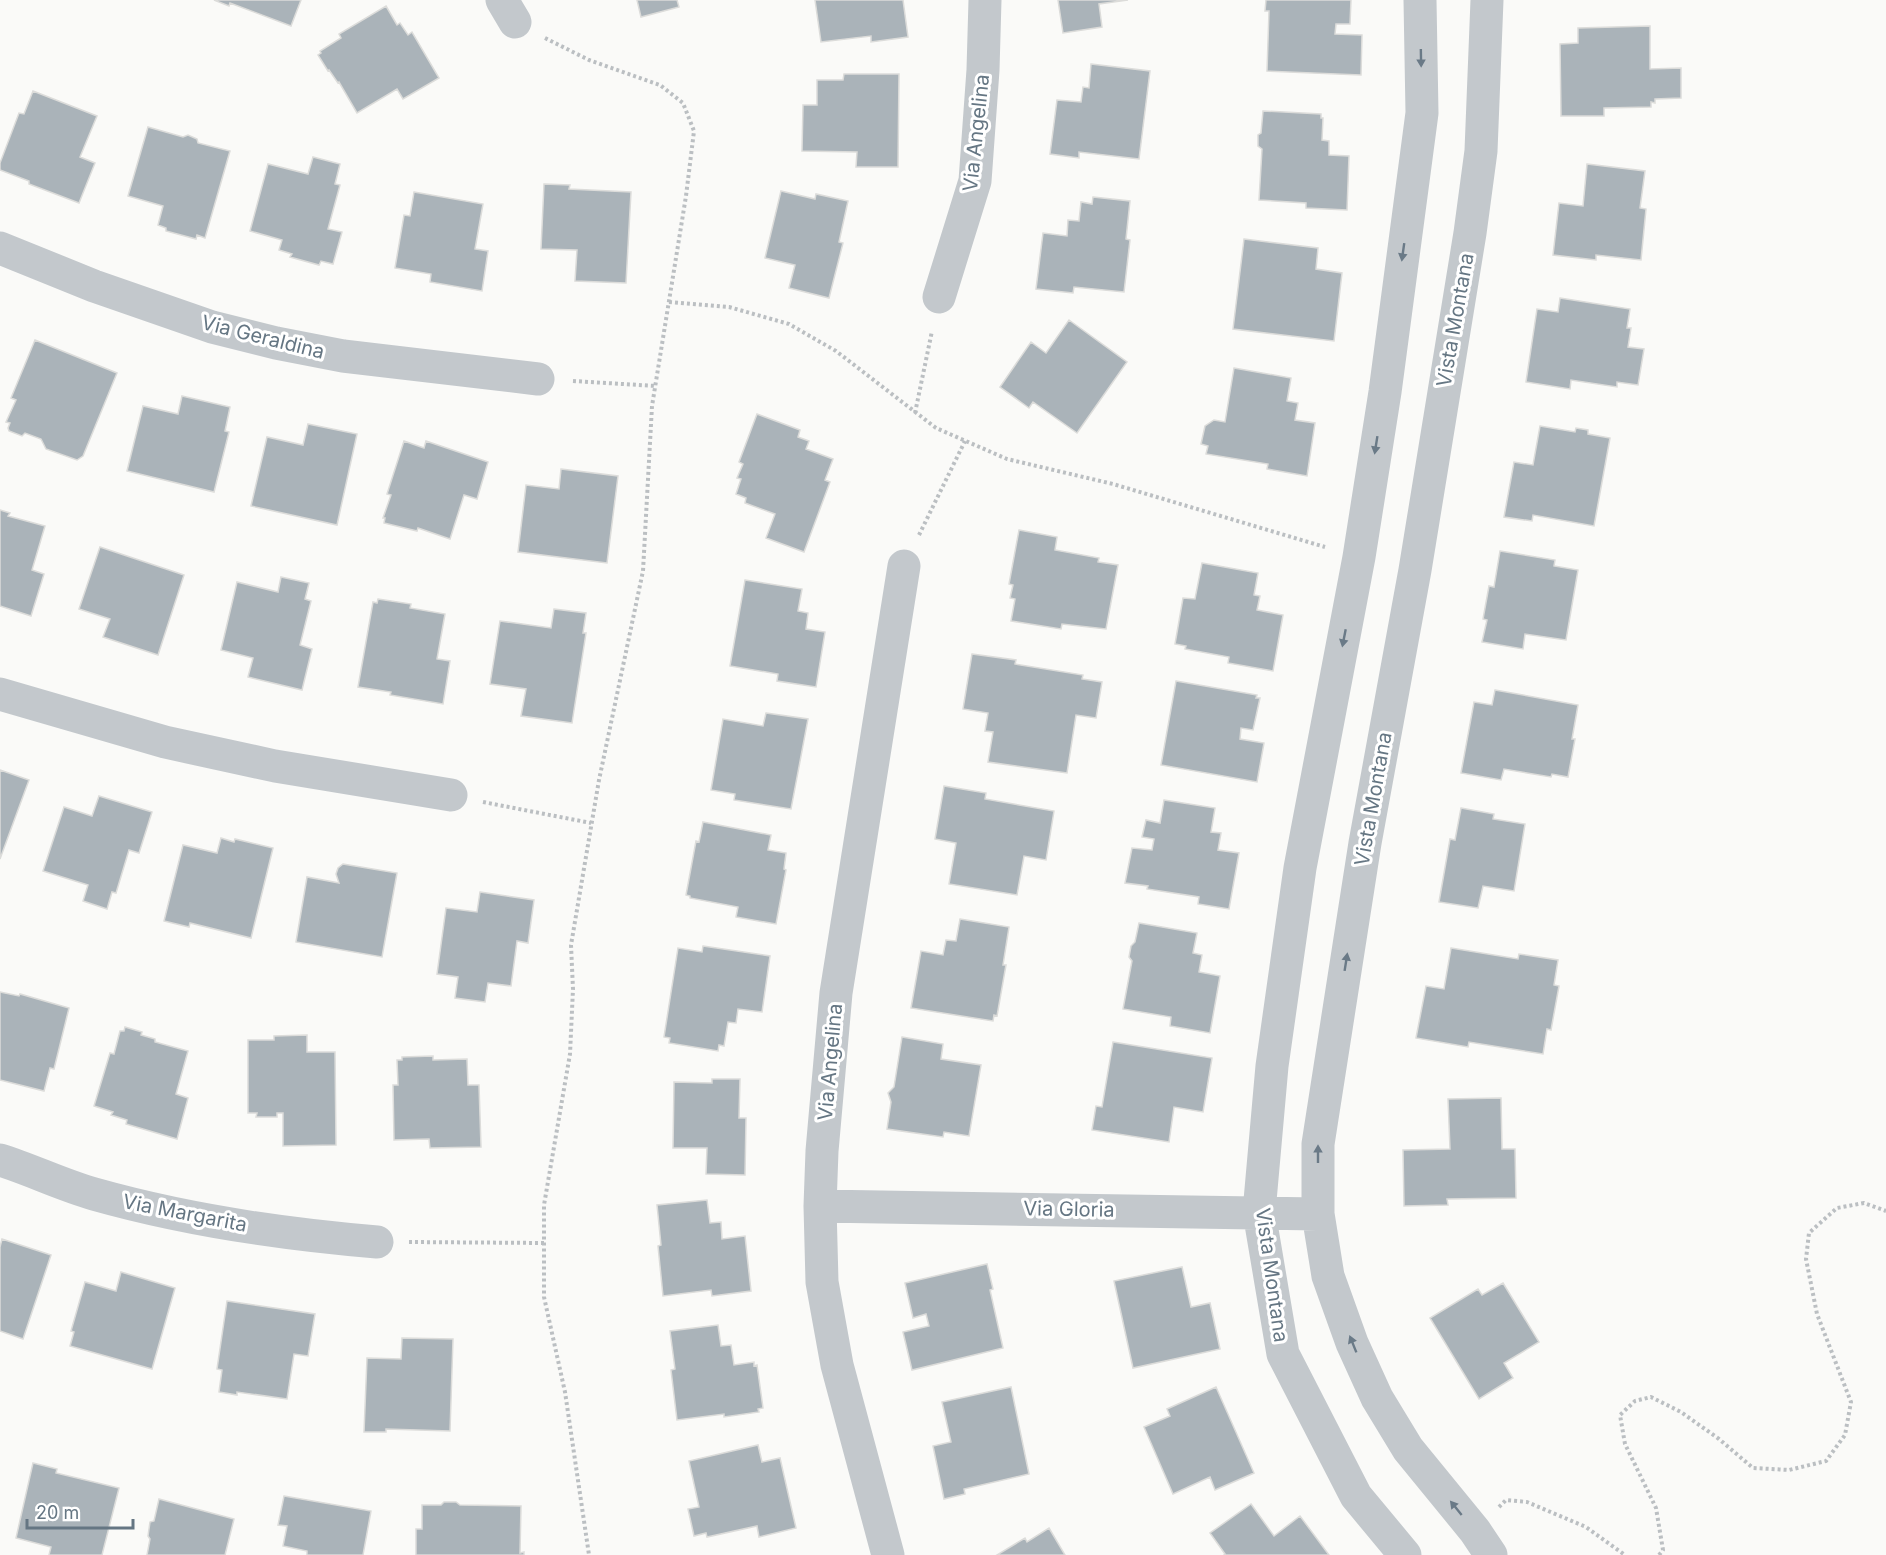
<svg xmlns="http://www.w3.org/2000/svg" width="1886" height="1555" font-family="Inter,sans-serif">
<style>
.building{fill:#aab3b9;stroke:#dcdcda;stroke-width:1.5}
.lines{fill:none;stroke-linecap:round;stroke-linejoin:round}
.path{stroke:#bbbfc2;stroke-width:4;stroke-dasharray:3 3;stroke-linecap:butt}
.minor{stroke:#c3c8cc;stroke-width:33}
.oneway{fill:#6a7a87}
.labels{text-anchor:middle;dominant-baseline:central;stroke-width:6;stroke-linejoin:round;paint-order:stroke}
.street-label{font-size:20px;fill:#657683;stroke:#fff}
</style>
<rect width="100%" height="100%" fill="#fafaf8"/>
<path class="building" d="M 214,0 L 301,0 L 291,26 L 230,3 L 229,6 Z
M 637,0 L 677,0 L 679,7 L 641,17 Z
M 815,0 L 903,0 L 908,37 L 871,42 L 871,36 L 821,42 Z
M 1058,0 L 1128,0 L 1099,4 L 1102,27 L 1063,33 Z
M 1266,0 L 1351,0 L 1350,24 L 1336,24 L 1335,34 L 1362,35 L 1361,75 L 1267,71 L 1269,11 L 1265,11 Z
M 386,6 L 397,25 L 400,23 L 408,35 L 412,32 L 439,78 L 403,99 L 397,89 L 357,113 L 339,82 L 338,83 L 329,70 L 328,71 L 318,55 L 321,53 L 320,51 L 341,38 L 339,34 Z
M 1650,26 L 1650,69 L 1681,68 L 1681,98 L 1655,99 L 1655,103 L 1651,102 L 1651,107 L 1604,108 L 1604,116 L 1561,116 L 1560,44 L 1578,43 L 1578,28 Z
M 1091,64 L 1150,71 L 1139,159 L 1079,152 L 1079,158 L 1050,154 L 1057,100 L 1081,102 L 1083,87 L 1089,88 Z
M 844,74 L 899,74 L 898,167 L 856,167 L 857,152 L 802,151 L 803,105 L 817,105 L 817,80 L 843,80 Z
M 33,91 L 97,116 L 80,157 L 95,163 L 79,203 L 29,184 L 29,181 L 0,170 L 0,163 L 19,113 L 24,114 Z
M 1263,111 L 1321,114 L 1321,118 L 1323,118 L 1322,140 L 1329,141 L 1329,155 L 1349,156 L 1347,210 L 1306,208 L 1306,203 L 1259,200 L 1262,149 L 1258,146 L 1258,135 L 1261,133 Z
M 148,127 L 183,137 L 188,135 L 197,139 L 198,143 L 230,151 L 205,238 L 197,235 L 196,239 L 166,231 L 166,228 L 158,225 L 163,206 L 128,196 Z
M 313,157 L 340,164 L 335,184 L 340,185 L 328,229 L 342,232 L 333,264 L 321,261 L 319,265 L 290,257 L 292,254 L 279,250 L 282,240 L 250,231 L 268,164 L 308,174 Z
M 1587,164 L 1645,171 L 1640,208 L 1646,209 L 1641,260 L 1596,255 L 1596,260 L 1553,255 L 1559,203 L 1583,206 Z
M 544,184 L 570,185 L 569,189 L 631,192 L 626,283 L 575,281 L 577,250 L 541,249 Z
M 781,191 L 815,199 L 816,194 L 848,201 L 839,242 L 843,243 L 829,298 L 789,288 L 795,265 L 765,258 Z
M 414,192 L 483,204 L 475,249 L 488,251 L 482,291 L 430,282 L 431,274 L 395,268 L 404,215 L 410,216 Z
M 1093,197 L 1130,201 L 1126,239 L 1130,240 L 1124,292 L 1074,287 L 1073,293 L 1036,289 L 1043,233 L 1067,236 L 1068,220 L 1079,221 L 1081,202 L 1092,204 Z
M 1244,239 L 1318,248 L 1316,269 L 1342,273 L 1334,341 L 1233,329 Z
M 1560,298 L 1630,309 L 1627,328 L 1631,328 L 1628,347 L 1644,349 L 1638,385 L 1617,382 L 1617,387 L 1571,380 L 1570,389 L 1526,382 L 1537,309 L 1558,312 Z
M 1069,320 L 1127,362 L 1077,433 L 1033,402 L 1029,408 L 1000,387 L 1031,342 L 1046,353 Z
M 35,340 L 117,373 L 83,456 L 77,460 L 46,449 L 41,439 L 25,433 L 22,436 L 9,431 L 8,428 L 10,423 L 6,422 L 16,400 L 11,398 Z
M 1234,368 L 1291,378 L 1287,401 L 1298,403 L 1295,420 L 1315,423 L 1307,476 L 1267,469 L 1268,464 L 1206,454 L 1208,446 L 1201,444 L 1205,426 L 1214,420 L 1225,422 Z
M 182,396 L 230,407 L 225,431 L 229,432 L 214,492 L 127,471 L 143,406 L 178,414 Z
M 757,414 L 800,430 L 798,437 L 809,441 L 806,449 L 833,459 L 825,480 L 830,482 L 804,552 L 766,538 L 775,514 L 745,503 L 746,498 L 736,494 L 741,479 L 737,478 L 743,464 L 739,462 Z
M 308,424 L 357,434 L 337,525 L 251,506 L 267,437 L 303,445 Z
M 1540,426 L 1575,432 L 1576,428 L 1588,430 L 1588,434 L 1610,438 L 1594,526 L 1533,515 L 1532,521 L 1504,517 L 1514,462 L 1533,465 Z
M 404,441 L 424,448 L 426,441 L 488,462 L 477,499 L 464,495 L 450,539 L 418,528 L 417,531 L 384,523 L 385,518 L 383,518 L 391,495 L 387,494 Z
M 561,469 L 618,476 L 607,563 L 518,552 L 526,485 L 559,489 Z
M 0,510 L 10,513 L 8,516 L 45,526 L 32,570 L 44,574 L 31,616 L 0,606 Z
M 1019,530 L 1057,537 L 1055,550 L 1099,558 L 1098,562 L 1118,565 L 1106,629 L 1062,624 L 1061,629 L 1011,621 L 1015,599 L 1010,598 L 1013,585 L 1009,584 Z
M 100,547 L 184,575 L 158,655 L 103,637 L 110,619 L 79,609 Z
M 1500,551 L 1555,560 L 1554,566 L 1578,570 L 1566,640 L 1525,634 L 1523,649 L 1482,642 L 1487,620 L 1483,619 L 1489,586 L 1494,587 Z
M 1202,563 L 1258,573 L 1254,595 L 1260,596 L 1257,610 L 1283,615 L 1273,671 L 1228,663 L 1229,657 L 1185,649 L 1186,646 L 1175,644 L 1183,598 L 1195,599 Z
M 281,577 L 309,583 L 305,599 L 311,601 L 300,645 L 312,649 L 302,690 L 248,677 L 253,658 L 221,650 L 237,582 L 278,592 Z
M 745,580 L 802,589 L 798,611 L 808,613 L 806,629 L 825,632 L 816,687 L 777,681 L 778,674 L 730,666 Z
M 378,599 L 411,604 L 410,608 L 445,614 L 437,659 L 450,661 L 443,704 L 390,695 L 391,692 L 358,687 L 373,602 L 377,603 Z
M 554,609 L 586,613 L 583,633 L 586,633 L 572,723 L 521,716 L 526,689 L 490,684 L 500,621 L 551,628 Z
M 972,654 L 1016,660 L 1015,664 L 1083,675 L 1082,679 L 1102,682 L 1096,718 L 1076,715 L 1067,773 L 988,762 L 993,732 L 985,731 L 988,713 L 963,709 Z
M 1176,681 L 1257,695 L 1256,698 L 1260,698 L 1253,730 L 1241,728 L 1240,739 L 1264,743 L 1257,782 L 1161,765 Z
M 1495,690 L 1578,705 L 1572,739 L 1575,739 L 1568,777 L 1552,774 L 1551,777 L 1504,769 L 1501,780 L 1461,773 L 1474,702 L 1492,705 Z
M 766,713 L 808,719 L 791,809 L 734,800 L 735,794 L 711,790 L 723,719 L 763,726 Z
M 0,770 L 29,780 L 0,859 Z
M 944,786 L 986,793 L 985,799 L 1054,811 L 1046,860 L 1024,856 L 1017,895 L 949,884 L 956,843 L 935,839 Z
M 99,796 L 152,812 L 139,853 L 129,850 L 116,893 L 112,892 L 107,909 L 83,901 L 88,885 L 43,871 L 64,807 L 92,816 Z
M 1164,800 L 1215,808 L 1211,832 L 1221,833 L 1218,850 L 1239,853 L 1229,909 L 1198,904 L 1199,897 L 1147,889 L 1148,886 L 1125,883 L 1132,848 L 1152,850 L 1154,839 L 1142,837 L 1146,820 L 1160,823 Z
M 1461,808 L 1494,814 L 1493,819 L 1525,824 L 1514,891 L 1483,886 L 1478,908 L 1439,902 L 1450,839 L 1455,840 Z
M 703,822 L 771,835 L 768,850 L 786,853 L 784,869 L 786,870 L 776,924 L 736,917 L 738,907 L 690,898 L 690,896 L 686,895 L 696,841 L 699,842 Z
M 221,838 L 234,842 L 235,839 L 273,848 L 251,938 L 190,923 L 189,927 L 164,921 L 183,845 L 217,853 Z
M 343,864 L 397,873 L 382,957 L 296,942 L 307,877 L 339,883 L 336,874 L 338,868 Z
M 480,892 L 534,900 L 528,943 L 517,941 L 511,986 L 488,983 L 485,1002 L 455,998 L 458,977 L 437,974 L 446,908 L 477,912 Z
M 960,919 L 1009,927 L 1003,965 L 1006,965 L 997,1016 L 994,1015 L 993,1021 L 911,1008 L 921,951 L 943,955 L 946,940 L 956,941 Z
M 1139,923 L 1197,933 L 1193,953 L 1202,955 L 1199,972 L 1220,976 L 1210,1033 L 1170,1026 L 1171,1017 L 1123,1009 L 1132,961 L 1129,957 L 1131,946 L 1135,942 Z
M 703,946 L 770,956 L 762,1012 L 738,1009 L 736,1023 L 728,1022 L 724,1046 L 719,1045 L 718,1051 L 669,1043 L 670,1038 L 664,1037 L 678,948 L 702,952 Z
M 1451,948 L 1518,959 L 1519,954 L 1558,960 L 1554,985 L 1559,986 L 1551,1030 L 1547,1029 L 1543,1054 L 1469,1042 L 1468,1047 L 1416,1038 L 1426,986 L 1444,989 Z
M 0,992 L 19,996 L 20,994 L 69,1008 L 54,1069 L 50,1068 L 44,1091 L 0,1080 Z
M 125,1027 L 142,1032 L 141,1035 L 155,1039 L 155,1042 L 188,1051 L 176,1094 L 188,1098 L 177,1139 L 126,1124 L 127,1120 L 111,1115 L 113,1112 L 94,1106 L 110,1053 L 114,1054 L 120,1031 L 124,1031 Z
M 307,1035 L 307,1052 L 335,1052 L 336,1145 L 283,1146 L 283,1113 L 277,1113 L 277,1117 L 256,1117 L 257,1113 L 248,1113 L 248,1040 L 274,1040 L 274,1036 Z
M 902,1037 L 943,1044 L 941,1059 L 981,1065 L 969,1136 L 944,1132 L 943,1137 L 887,1129 L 891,1102 L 888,1093 L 894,1087 Z
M 1113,1042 L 1212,1058 L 1203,1112 L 1174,1107 L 1169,1142 L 1092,1130 L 1096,1106 L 1102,1107 Z
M 433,1056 L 433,1060 L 467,1059 L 468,1085 L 479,1085 L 481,1147 L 430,1148 L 429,1139 L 394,1140 L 393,1085 L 398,1085 L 397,1060 L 402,1060 L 402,1057 Z
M 712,1079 L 740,1079 L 739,1118 L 746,1118 L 745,1175 L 706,1174 L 707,1148 L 673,1148 L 674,1082 L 712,1083 Z
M 1501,1098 L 1502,1149 L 1515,1149 L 1516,1198 L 1447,1199 L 1448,1205 L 1404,1206 L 1403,1150 L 1450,1149 L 1448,1099 Z
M 707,1200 L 710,1223 L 721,1222 L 722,1239 L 745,1236 L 751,1291 L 712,1296 L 711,1290 L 663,1296 L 658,1246 L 661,1245 L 657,1205 Z
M 2,1239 L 51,1255 L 23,1339 L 0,1331 L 0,1247 Z
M 987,1264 L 993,1289 L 990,1290 L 1003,1348 L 912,1370 L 903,1332 L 929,1326 L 926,1314 L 913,1318 L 905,1283 Z
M 1182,1267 L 1191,1307 L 1210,1303 L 1220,1349 L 1133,1368 L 1114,1281 Z
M 121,1272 L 175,1288 L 152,1369 L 70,1346 L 74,1332 L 71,1331 L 85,1282 L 116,1291 Z
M 1503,1283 L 1539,1342 L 1504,1363 L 1513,1378 L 1479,1399 L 1430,1318 L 1478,1289 L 1482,1295 Z
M 227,1301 L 315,1314 L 308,1356 L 294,1354 L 287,1399 L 237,1392 L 237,1395 L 219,1392 L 222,1370 L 217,1369 Z
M 718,1325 L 721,1346 L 731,1345 L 734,1365 L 754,1362 L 754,1366 L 757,1365 L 763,1408 L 758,1409 L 759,1412 L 724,1417 L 724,1414 L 677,1420 L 671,1370 L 675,1369 L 670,1331 Z
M 402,1338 L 453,1339 L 450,1431 L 386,1429 L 386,1432 L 364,1432 L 367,1358 L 401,1359 Z
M 1011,1387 L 1029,1474 L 964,1489 L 965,1494 L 944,1499 L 933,1446 L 951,1442 L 942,1402 Z
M 1216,1387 L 1254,1473 L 1215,1490 L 1210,1477 L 1173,1494 L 1144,1427 L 1170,1416 L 1167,1409 Z
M 758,1445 L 762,1462 L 780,1458 L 796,1528 L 759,1537 L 757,1526 L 707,1537 L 706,1533 L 694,1536 L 688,1509 L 699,1507 L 689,1461 Z
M 33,1463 L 57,1469 L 56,1473 L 119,1488 L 102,1555 L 49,1555 L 51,1547 L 16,1538 Z
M 284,1496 L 371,1511 L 363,1555 L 307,1555 L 307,1551 L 283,1546 L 287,1526 L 278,1525 Z
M 159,1499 L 234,1519 L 225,1555 L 147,1555 L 150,1539 L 148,1536 L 150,1522 L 154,1521 Z
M 444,1502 L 456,1502 L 460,1505 L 521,1506 L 520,1553 L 524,1552 L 524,1555 L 416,1555 L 416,1529 L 422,1529 L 422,1505 L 441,1505 Z
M 1251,1504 L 1274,1536 L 1300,1516 L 1329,1555 L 1224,1555 L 1225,1554 L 1210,1533 Z
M 1049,1528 L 1065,1555 L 997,1555 L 1025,1538 L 1027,1542 Z"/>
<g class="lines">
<path class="path" d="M 545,38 L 589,60 L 660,85 L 683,103 L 694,131 L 686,196 L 652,406 L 643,571 L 599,780 L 571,945 L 573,989 L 570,1054 L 544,1205 L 544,1297 L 565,1392 L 589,1555
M 669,302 L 729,307 L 789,324 L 836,351 L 936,428 L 1007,459 L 1113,484 L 1325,547
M 573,381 L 656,386
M 915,413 L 932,331
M 919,535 L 965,441
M 483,802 L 591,823
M 409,1242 L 544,1243
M 1499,1507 L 1506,1500 L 1527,1502 L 1586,1527 L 1625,1555
M 1659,1555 L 1663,1550 L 1656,1508 L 1625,1444 L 1620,1415 L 1635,1401 L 1651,1397 L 1681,1412 L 1719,1439 L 1753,1468 L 1789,1470 L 1826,1461 L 1845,1435 L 1851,1402 L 1817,1314 L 1806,1259 L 1809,1233 L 1837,1208 L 1864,1203 L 1886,1211"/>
<path class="minor" d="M 502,0 L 515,22
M 1487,0 L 1481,151 L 1470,233 L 1415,570 L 1365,843 L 1318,1144 L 1318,1214 L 1328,1276 L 1352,1343 L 1377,1398 L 1408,1449 L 1475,1531 L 1491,1555
M 0,248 L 94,286 L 212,327 L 276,343 L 343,356 L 538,379
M 939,297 L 975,181 L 983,70 L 985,0
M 0,694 L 165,742 L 275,766 L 451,795
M 0,1160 C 32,1170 62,1185 94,1194 C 186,1220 281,1234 377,1242
M 820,1206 L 1318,1214
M 888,1555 L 837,1365 L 822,1282 L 820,1206 L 822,1151 L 836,993 L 904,566
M 1405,1555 L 1356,1496 L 1283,1354 L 1259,1212 L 1272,1066 L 1300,868 L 1359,557 L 1385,392 L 1422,113 L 1420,0"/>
</g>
<defs><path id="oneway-solid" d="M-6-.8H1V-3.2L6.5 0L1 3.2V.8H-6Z" transform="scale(1.5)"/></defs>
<g class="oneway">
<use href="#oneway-solid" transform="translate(1421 58) rotate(89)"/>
<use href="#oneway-solid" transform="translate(1403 252) rotate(98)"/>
<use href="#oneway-solid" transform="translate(1376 445) rotate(99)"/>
<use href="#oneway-solid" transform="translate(1344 638) rotate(101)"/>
<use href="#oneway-solid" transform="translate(1346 962) rotate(-81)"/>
<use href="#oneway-solid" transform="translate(1318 1154) rotate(-90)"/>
<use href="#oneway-solid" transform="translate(1353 1344) rotate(-112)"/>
<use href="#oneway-solid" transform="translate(1456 1508) rotate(-129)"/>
</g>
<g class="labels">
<g class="street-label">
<text transform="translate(976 133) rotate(-84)">Via Angelina</text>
<text transform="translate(1455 320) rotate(-80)">Vista Montana</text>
<text transform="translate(263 337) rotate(14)">Via Geraldina</text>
<text transform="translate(1373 799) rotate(-80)">Vista Montana</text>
<text transform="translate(830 1062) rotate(-85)">Via Angelina</text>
<text transform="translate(1069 1209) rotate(1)">Via Gloria</text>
<text transform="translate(185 1213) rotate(11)">Via Margarita</text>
<text transform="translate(1272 1275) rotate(82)">Vista Montana</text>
</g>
</g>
<path d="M27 1519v9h106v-9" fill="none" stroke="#657683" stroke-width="3"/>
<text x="36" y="1519" font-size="18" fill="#657683" stroke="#ffffff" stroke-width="4.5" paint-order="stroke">20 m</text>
</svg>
